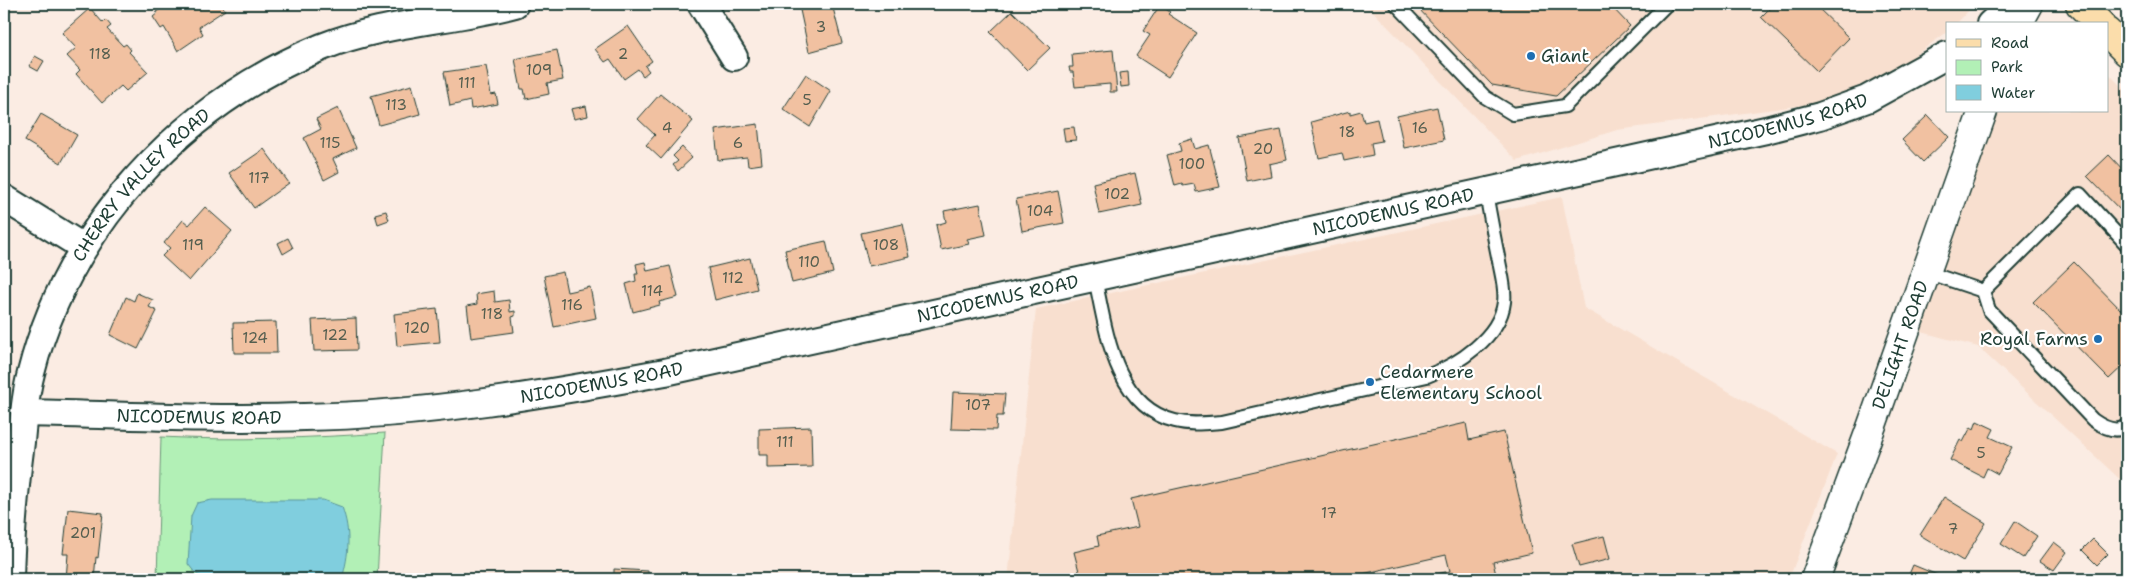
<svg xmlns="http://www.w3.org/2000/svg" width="2131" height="583" font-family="'Shantell Sans',sans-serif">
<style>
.built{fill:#f8dfcf}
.green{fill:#b2f0b6;stroke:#689675}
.water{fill:#80cede;stroke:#59949a}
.building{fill:#f1c1a1;stroke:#1f3d34}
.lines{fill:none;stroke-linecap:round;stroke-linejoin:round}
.lane-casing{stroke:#1f3d34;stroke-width:16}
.street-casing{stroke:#1f3d34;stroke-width:30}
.secondary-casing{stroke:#1f3d34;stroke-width:31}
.primary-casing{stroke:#1f3d34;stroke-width:31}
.lane{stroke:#fff;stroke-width:12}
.street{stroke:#fff;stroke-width:26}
.secondary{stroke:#fff;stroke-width:28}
.primary{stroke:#fbddab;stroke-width:28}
.poi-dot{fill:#1f6fb2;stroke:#fff;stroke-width:2}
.labels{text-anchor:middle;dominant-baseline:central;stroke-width:4.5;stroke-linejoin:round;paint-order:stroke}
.number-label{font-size:15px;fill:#545e4f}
.poi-label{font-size:18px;fill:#1f3d34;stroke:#fff;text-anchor:start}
.street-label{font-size:18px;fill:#1f3d34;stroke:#fff}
</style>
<rect width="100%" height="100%" fill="#fbece3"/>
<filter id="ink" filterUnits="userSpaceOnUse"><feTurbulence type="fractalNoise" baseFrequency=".02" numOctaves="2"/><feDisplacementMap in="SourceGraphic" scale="10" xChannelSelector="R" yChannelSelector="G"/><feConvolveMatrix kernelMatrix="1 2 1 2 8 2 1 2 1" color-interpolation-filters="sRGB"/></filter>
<g filter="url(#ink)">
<path class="built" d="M 1366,4 L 1975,4 L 1956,24 L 1947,24 L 1947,32 L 1903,64 L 1869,84 L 1812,104 L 1617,130 L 1517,161 Z
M 2107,72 L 2127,92 L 2127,482 L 2125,484 L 1978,347 L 1914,330 L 1991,111 L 2107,111 Z
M 1562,197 L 1584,308 L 1837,454 L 1789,579 L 1008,579 L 1036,309 Z"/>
<path class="green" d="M 385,433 L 377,579 L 157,579 L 161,437 C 236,441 310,438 385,433 Z"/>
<path class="water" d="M 212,500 L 323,500 L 342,507 C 351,532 349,554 342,579 L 208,579 L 196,574 L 188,564 L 191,516 L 197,503 Z"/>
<path class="building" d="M 168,4 L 221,4 L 225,10 L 199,27 L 203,34 L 178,51 L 164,27 L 161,29 L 153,17 L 158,13 L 156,12 Z
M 826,4 L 832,4 L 842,43 L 809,52 L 800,10 Z
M 1414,4 L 1609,4 L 1630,26 L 1556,96 L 1492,85 Z
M 1774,4 L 1814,4 L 1849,38 L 1817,71 L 1761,17 Z
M 1160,5 L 1170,12 L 1168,14 L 1197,33 L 1168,77 L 1136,56 L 1150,35 L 1143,31 Z
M 90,8 L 103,23 L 106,20 L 111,26 L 107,29 L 123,46 L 126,44 L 131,50 L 129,52 L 148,72 L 126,91 L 121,86 L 102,103 L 76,74 L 80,70 L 67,56 L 76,48 L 62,33 Z
M 1012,11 L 1050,48 L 1027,70 L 990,32 Z
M 628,26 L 652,61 L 645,66 L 649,71 L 643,76 L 638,69 L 624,79 L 610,59 L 605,62 L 595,49 Z
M 557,50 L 563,80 L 547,83 L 549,94 L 526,99 L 524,89 L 521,89 L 515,59 Z
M 1113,50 L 1117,92 L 1110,92 L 1110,84 L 1075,87 L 1073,72 L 1070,72 L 1069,67 L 1073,67 L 1072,54 Z
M 35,56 L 44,61 L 38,71 L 29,66 Z
M 486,66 L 491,95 L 496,94 L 498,104 L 471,109 L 470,101 L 450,106 L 444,72 Z
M 1128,72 L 1129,86 L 1121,87 L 1119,73 Z
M 806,74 L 831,91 L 810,127 L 783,109 Z
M 412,85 L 420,114 L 379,125 L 371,96 Z
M 660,94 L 693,121 L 661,159 L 646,145 L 655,135 L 638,119 Z
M 586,106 L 588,116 L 574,119 L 571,109 Z
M 1437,107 L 1444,140 L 1404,148 L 1397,116 Z
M 338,108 L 356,148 L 333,159 L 339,172 L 324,180 L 304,138 L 321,129 L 316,119 Z
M 1350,111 L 1350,114 L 1361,111 L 1364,122 L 1377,119 L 1382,141 L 1371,143 L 1373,155 L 1344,161 L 1342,153 L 1319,158 L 1311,122 Z
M 41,114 L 77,135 L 61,163 L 25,141 Z
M 1928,115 L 1949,137 L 1923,162 L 1902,140 Z
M 758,124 L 762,164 L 748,166 L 747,157 L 718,160 L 715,130 Z
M 1074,127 L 1076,140 L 1065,141 L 1063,128 Z
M 1281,130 L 1287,160 L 1269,164 L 1271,176 L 1247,181 L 1239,138 Z
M 1192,139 L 1195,149 L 1209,145 L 1220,187 L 1196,192 L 1194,184 L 1183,186 L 1182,184 L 1175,186 L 1167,155 L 1181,151 L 1179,143 Z
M 682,147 L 692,158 L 678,171 L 673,165 L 678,161 L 673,156 Z
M 264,149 L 289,183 L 254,208 L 229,173 Z
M 2109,155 L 2127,174 L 2127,217 L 2087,176 Z
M 1135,173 L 1142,205 L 1099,214 L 1093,183 Z
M 1058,191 L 1064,223 L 1022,231 L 1016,199 Z
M 980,204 L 986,235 L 967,239 L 969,244 L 941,250 L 936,225 L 946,222 L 944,211 Z
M 205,207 L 232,231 L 189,281 L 162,256 L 170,248 L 164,243 L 183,220 L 189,225 Z
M 386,211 L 389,220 L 378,224 L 375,214 Z
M 903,224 L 910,257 L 869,266 L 861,233 Z
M 288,238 L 293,248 L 283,254 L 278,243 Z
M 826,241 L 833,273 L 792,283 L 785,250 Z
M 750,258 L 757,289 L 715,300 L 708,268 Z
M 645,262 L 647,271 L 670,266 L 678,297 L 659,302 L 660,305 L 633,312 L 626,284 L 636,281 L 635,274 L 638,274 L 636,264 Z
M 2074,262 L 2127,316 L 2127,362 L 2109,379 L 2033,302 Z
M 563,272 L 567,292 L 590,287 L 596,318 L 554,327 L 544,276 Z
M 494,291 L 495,302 L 509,300 L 510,312 L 515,311 L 515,316 L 512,317 L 514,332 L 471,338 L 467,306 L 477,304 L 476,294 Z
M 137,293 L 153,300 L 149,307 L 157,311 L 138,349 L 110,335 L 126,297 L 134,301 Z
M 437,309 L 440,342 L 397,346 L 394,314 Z
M 356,318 L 357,350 L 314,351 L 312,320 Z
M 276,322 L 277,353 L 234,353 L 233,323 Z
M 953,392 L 1005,394 L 1003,416 L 997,416 L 996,430 L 951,429 Z
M 1977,421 L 1994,429 L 1990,437 L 2012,447 L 1998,474 L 1987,468 L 1983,477 L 1950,460 L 1960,440 L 1963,442 L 1971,427 L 1974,429 Z
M 1466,423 L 1469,440 L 1504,432 L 1532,553 L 1493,562 L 1497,579 L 1424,579 L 1423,577 L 1450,571 L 1446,555 L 1340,579 L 1081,579 L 1074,552 L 1099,546 L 1097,536 L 1138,527 L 1131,499 Z
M 811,427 L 812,467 L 768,468 L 768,455 L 759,455 L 759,429 Z
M 1944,497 L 1986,523 L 1963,561 L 1920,535 Z
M 68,509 L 103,513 L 98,558 L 96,557 L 94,579 L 66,579 L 68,554 L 63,554 Z
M 2015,521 L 2037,536 L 2023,558 L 2001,544 Z
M 1604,536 L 1610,559 L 1579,567 L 1572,544 Z
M 2093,539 L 2108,554 L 2097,565 L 2082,550 Z
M 2054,542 L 2067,552 L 2054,570 L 2040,561 Z
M 1913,565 L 1947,579 L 1907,579 Z
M 614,569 L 648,571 L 648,579 L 614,579 Z
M 882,575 L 904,578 L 904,579 L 866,579 L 866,577 L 882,578 Z
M 452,576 L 481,579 L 452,579 Z"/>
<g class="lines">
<defs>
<path id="lane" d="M 1396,4 L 1485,97 L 1513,114 L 1565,106 L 1667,4
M 1926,272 L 1983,291 L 2080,194 L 2127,245
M 1095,278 C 1106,329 1114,406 1175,421 C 1190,425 1206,423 1222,422 L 1427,376 C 1457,365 1500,337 1504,302 C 1506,289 1501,273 1499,261 C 1494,238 1490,215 1486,193
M 1983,291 L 1989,310 L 2093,420 C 2103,427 2117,435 2127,425"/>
<g id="street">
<path d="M 701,4 L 734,57"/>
<path d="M 1990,24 L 2012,4"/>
<path d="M 4,198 L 83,247"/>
<path id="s1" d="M 24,413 C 117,415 211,420 304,417 C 426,415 546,394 665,372 L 1766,130 L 1820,116 L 1867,99 L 1947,55"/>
<path id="s2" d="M 10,579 C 11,533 15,488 21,442 C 23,419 25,395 31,373 C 68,226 183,104 322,47 C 384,22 451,21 515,4"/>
</g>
<g id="secondary">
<path d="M 2018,24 L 2029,4"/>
<path id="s3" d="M 1815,579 L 1872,425 L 1983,111"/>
</g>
<path id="primary" d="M 2080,4 L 2100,24
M 2107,32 L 2127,52"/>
</defs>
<use href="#lane" class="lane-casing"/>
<use href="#street" class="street-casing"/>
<use href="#secondary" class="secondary-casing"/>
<use href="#primary" class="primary-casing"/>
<use href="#lane" class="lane"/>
<use href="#street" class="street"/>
<use href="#secondary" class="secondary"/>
<use href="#primary" class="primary"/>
</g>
</g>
<g class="poi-dot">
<circle cx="1531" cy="56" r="5"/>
<circle cx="2098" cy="339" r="5"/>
<circle cx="1370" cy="382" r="5"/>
</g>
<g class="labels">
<g class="number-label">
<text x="821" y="27">3</text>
<text x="100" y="54">118</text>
<text x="623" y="54">2</text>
<text x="539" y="70">109</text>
<text x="467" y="83">111</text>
<text x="807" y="100">5</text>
<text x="396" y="105">113</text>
<text x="667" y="128">4</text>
<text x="1420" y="128">16</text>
<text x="1347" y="132">18</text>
<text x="330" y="143">115</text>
<text x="738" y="143">6</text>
<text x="1263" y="149">20</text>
<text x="1192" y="164">100</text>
<text x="259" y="178">117</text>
<text x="1117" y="194">102</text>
<text x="1040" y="211">104</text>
<text x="193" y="245">119</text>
<text x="886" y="245">108</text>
<text x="809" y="262">110</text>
<text x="733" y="278">112</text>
<text x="652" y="291">114</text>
<text x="572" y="305">116</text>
<text x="492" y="314">118</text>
<text x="417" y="328">120</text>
<text x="335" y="335">122</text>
<text x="255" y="338">124</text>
<text x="978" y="405">107</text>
<text x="785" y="442">111</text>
<text x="1981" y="453">5</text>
<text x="1329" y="513">17</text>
<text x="1953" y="529">7</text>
<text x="83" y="533">201</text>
</g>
<g class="poi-label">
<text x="1541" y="56">Giant</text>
<text x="2088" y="339" text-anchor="end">Royal Farms</text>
<text x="1380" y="372">Cedarmere<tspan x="1380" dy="21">Elementary School</tspan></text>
</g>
<g class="street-label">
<text stroke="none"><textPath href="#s1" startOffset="1795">NICODEMUS ROAD</textPath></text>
<text stroke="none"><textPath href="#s2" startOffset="429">CHERRY VALLEY ROAD</textPath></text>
<text stroke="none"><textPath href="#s1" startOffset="1390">NICODEMUS ROAD</textPath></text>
<text stroke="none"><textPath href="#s1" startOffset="985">NICODEMUS ROAD</textPath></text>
<text stroke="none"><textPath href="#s3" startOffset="249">DELIGHT ROAD</textPath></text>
<text stroke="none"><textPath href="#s1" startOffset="580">NICODEMUS ROAD</textPath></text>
<text stroke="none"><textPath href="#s1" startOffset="175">NICODEMUS ROAD</textPath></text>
</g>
</g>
<rect width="2131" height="583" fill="none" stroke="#fff" stroke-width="20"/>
<rect x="10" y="10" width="2111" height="563" fill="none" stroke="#1f3d34" stroke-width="2" filter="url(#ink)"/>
<rect x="1946" y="22" width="162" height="90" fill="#ffffff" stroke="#a5b1ae"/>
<rect x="1956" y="39" width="25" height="8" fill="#fbddab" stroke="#a5b1ae"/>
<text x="1991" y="48" font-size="15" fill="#1f3d34">Road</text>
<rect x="1956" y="60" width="25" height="15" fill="#b2f0b6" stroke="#a5b1ae"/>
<text x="1991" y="72" font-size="15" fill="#1f3d34">Park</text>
<rect x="1956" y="85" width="25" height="15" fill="#80cede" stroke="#a5b1ae"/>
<text x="1991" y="98" font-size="15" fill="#1f3d34">Water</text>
</svg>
